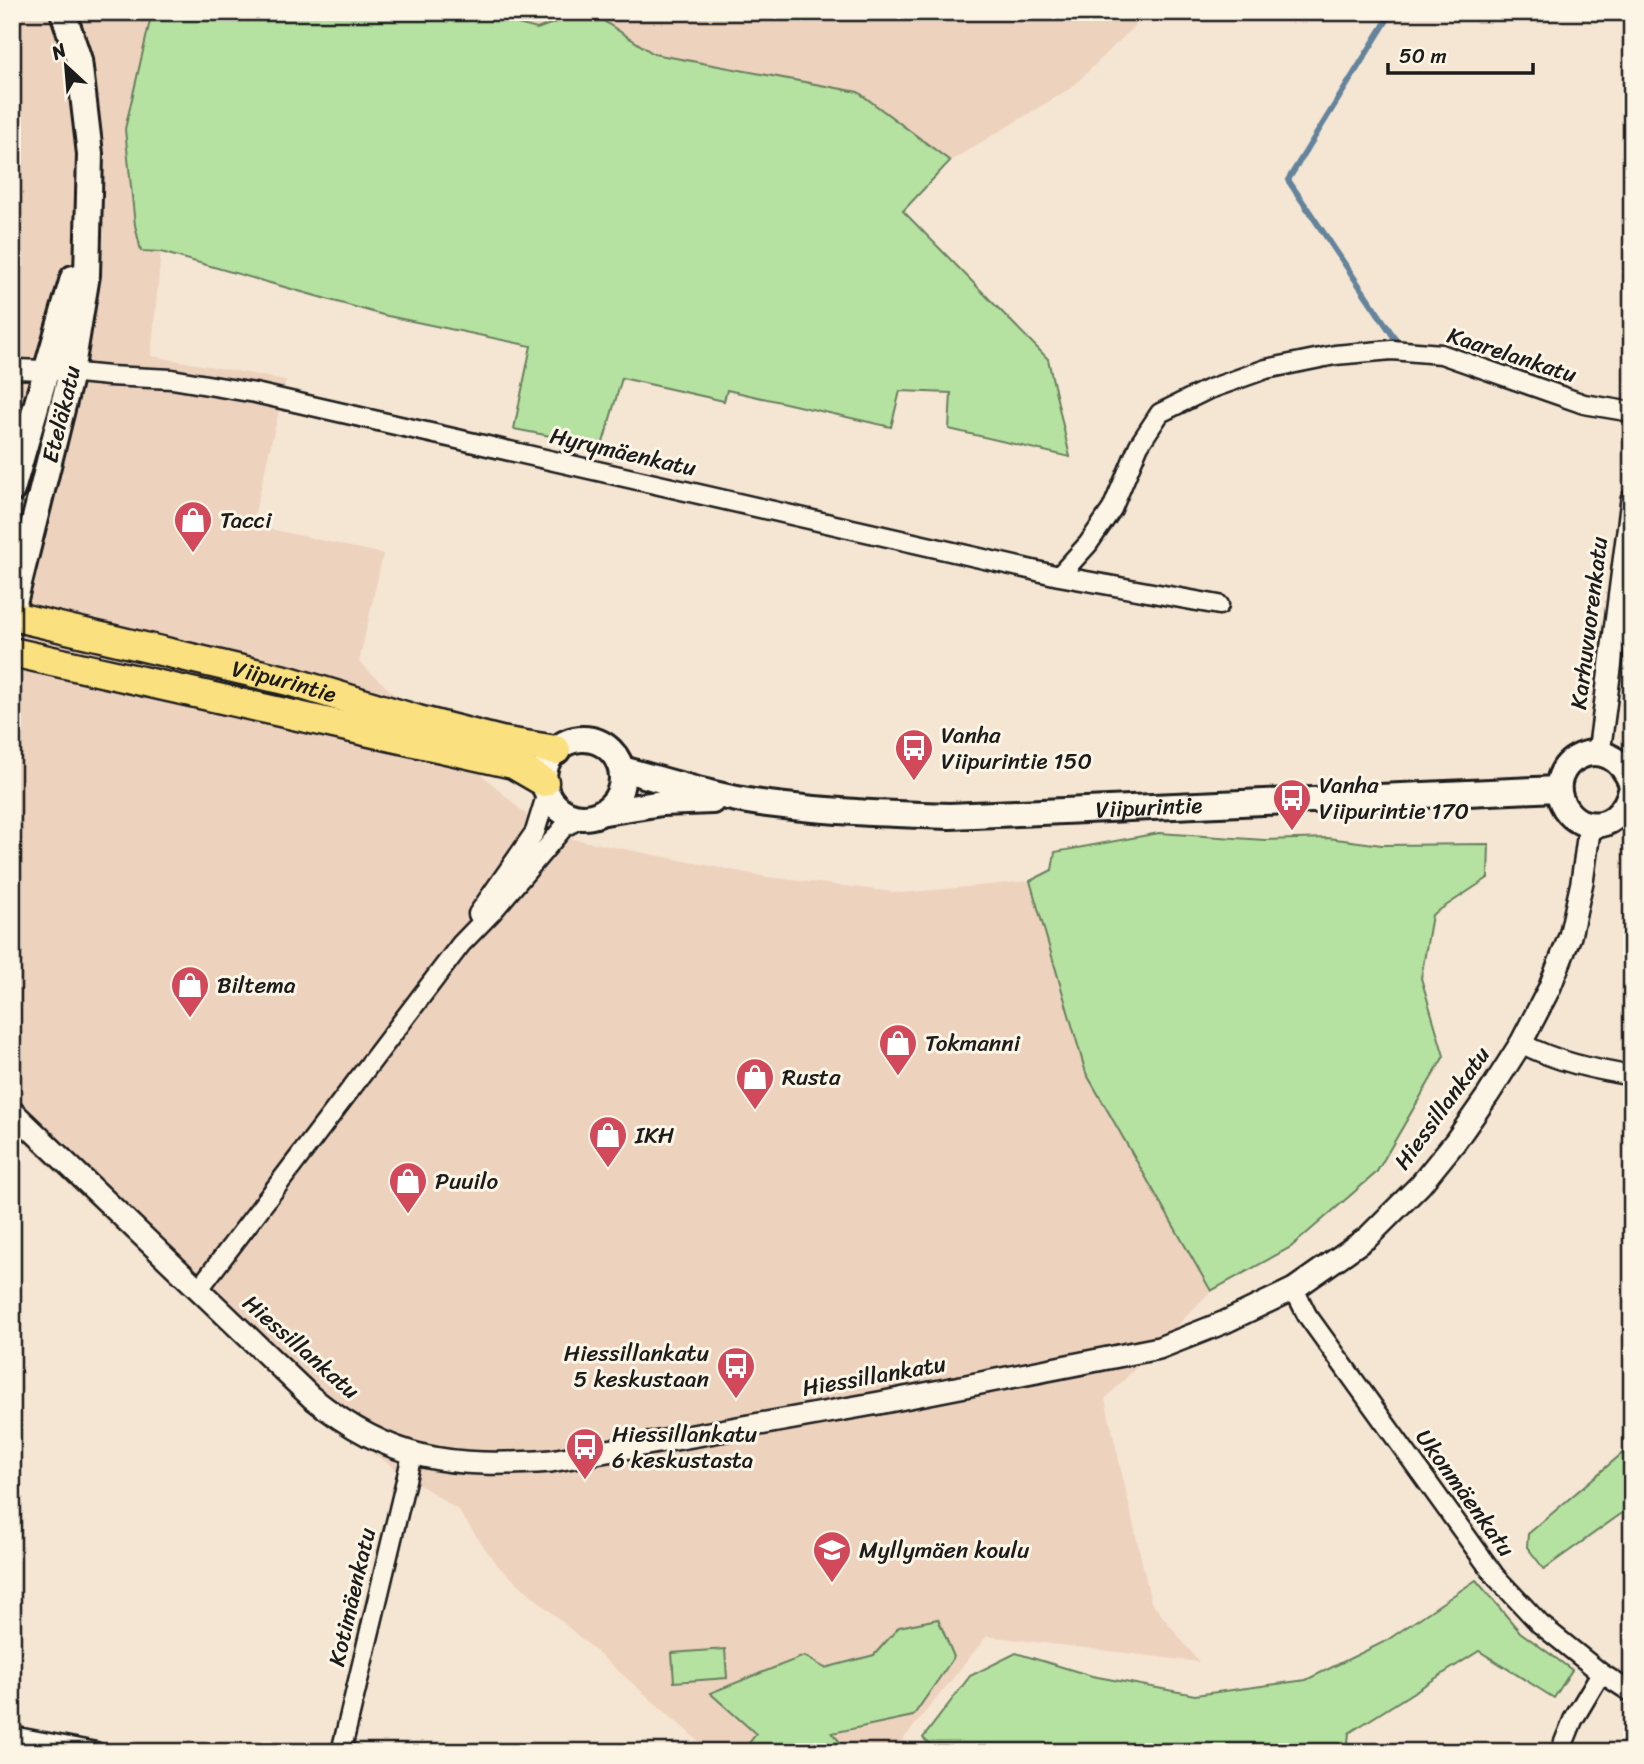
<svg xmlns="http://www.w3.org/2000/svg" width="1644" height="1764" font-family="Sriracha,sans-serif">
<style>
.built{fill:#edd2be}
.green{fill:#b5e2a1;stroke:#687f5e;stroke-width:2}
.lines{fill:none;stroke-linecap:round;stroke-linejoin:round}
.stream{stroke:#63849c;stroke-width:6}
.minor-casing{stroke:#1c1c1c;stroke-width:23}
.tertiary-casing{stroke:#1c1c1c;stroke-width:26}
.secondary-casing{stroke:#1c1c1c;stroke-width:30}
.primary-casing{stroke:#1c1c1c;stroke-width:33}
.minor{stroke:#fcf5e5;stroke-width:18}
.tertiary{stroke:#fcf5e5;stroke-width:21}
.secondary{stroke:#fcf5e5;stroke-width:24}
.primary{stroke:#fbe080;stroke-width:28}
.labels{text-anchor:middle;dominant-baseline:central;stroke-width:6;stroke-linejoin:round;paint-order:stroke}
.street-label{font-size:23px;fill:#1c1c1c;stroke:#fcf5e5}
.poi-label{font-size:23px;fill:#1c1c1c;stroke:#fcf5e5;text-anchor:start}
</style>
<rect width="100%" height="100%" fill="#f5e5d3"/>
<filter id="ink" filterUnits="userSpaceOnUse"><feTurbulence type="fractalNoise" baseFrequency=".0143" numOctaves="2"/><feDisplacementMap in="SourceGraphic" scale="14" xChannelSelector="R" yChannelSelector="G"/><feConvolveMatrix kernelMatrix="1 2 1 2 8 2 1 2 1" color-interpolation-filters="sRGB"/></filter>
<g filter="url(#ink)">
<path class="built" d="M 12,12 L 152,12 L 125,129 L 141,251 L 161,252 L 151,356 L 286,380 L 252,525 L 383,554 L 359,662 L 547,834 L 767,877 L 902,893 L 1030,881 L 1086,1073 L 1211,1291 L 1105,1399 L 1151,1602 L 1199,1662 L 987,1636 L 893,1752 L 711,1752 L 497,1565 L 458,1510 L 317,1416 L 186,1296 L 12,1131 Z
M 473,12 L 583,12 L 537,29 Z
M 590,12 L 1149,12 L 1071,88 L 950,161 L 858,92 L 654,54 Z"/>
<path class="green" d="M 152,12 L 473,12 L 537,29 L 583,12 L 590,12 L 654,54 L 858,92 L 950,161 L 903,211 L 1048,359 L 1070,457 L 949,429 L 951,393 L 900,391 L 891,427 L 727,390 L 724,401 L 622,378 L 602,446 L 514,429 L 531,346 L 383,315 L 161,252 L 141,251 L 135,225 L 125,129 Z
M 1159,833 L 1265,840 L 1328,838 L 1382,845 L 1489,844 L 1488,878 L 1432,915 L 1421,978 L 1444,1056 L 1376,1173 L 1291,1247 L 1211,1291 L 1086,1073 L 1030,881 L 1052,870 L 1055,852 Z
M 1632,1445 L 1632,1506 L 1544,1569 L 1527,1547 L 1528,1534 Z
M 1476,1580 L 1520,1632 L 1572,1670 L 1554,1698 L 1479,1651 L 1349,1733 L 1347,1752 L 938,1752 L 923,1738 L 970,1676 L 1016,1653 L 1092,1676 L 1195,1695 L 1306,1680 L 1386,1641 Z
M 938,1619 L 954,1657 L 913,1716 L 832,1733 L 849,1752 L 742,1752 L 756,1734 L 710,1693 L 804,1656 L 825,1668 L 874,1655 L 899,1627 Z
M 725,1649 L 727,1678 L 674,1682 L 672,1653 Z"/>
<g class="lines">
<path class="stream" d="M 1392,12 L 1288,180 L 1398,343"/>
<defs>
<path id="minor" d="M 12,369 L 48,370 L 109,376 L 172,379 L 255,393 L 1059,576 L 1219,605
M 1059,576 L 1088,544 L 1112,509 L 1139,445 L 1160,413 L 1207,390 L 1266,369 L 1335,355 L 1392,350 L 1441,354 L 1584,404 L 1632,412
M 478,914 L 535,832 L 547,793
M 1521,1043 C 1556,1062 1593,1069 1632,1076
M 1294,1289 L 1307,1315 L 1495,1576 L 1540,1624 L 1601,1673 L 1632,1693
M 198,1290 L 461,944 L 492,912 L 564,827 L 581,818
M 12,1736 L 96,1752
M 341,1752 L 412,1455
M 1560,1752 L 1573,1720 L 1601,1673"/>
<path id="tertiary" d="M 1599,753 L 1632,500
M 12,1111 L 311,1397 C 392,1462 451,1468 551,1461 L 879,1403 L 1159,1348 L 1225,1322 L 1294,1289 L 1368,1237 L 1420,1185 L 1455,1142 L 1488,1095 L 1521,1043 L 1549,989 L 1570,936 L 1582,882 L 1590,824"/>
<g id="secondary">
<path d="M 12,490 L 73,278"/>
<path id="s1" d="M 12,611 L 71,373 L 87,275 L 90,154 L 79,60 L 63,12"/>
<circle cx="583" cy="778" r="39"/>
<path id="s2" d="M 622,769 C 670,782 719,798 768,804 C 829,812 889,814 950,816 L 1558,789"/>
<path d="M 1632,785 C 1610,723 1537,763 1565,808 C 1569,814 1574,819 1581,822 C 1608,832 1626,812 1632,788"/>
<path d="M 605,812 L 662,803 L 712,801"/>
</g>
<g id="primary">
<path id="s3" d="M 12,616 L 289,681 L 418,720 L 501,741 L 556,750"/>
<path d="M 12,652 L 513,764 L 544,782"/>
</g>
</defs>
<use href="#minor" class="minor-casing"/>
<use href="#tertiary" class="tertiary-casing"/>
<use href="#secondary" class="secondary-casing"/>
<use href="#primary" class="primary-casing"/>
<use href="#minor" class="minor"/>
<use href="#tertiary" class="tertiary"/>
<use href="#secondary" class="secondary"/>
<use href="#primary" class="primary"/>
</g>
</g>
<defs>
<symbol id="shop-pin" viewBox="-11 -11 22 30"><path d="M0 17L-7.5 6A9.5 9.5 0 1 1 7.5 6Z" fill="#d1495b" stroke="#fcf5e5"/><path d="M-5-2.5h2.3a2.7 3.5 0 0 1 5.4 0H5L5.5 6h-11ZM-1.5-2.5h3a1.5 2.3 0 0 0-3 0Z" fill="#fff"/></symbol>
<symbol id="bus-pin" viewBox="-11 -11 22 30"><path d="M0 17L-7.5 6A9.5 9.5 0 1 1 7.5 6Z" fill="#d1495b" stroke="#fcf5e5"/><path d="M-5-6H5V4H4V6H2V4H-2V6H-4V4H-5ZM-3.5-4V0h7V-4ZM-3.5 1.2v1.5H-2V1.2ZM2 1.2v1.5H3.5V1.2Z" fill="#fff"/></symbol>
<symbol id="school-pin" viewBox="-11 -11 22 30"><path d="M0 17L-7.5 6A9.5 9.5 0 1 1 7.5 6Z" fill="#d1495b" stroke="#fcf5e5"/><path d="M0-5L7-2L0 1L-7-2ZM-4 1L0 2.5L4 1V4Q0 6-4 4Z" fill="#fff"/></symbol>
</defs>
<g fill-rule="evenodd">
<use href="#shop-pin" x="171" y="498" width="44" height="60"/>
<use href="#bus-pin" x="892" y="726" width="44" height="60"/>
<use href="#bus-pin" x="1270" y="776" width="44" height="60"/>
<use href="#shop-pin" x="168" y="963" width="44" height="60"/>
<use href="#shop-pin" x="876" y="1021" width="44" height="60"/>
<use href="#shop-pin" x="733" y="1055" width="44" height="60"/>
<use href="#shop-pin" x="586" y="1113" width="44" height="60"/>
<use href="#shop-pin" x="386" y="1159" width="44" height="60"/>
<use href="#bus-pin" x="714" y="1344" width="44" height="60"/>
<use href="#bus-pin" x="563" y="1425" width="44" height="60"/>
<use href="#school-pin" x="810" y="1528" width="44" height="60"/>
</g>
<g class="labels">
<g class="street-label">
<text transform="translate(1512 355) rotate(18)">Kaarelankatu</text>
<text stroke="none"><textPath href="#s1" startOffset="203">Eteläkatu</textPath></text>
<text transform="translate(623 452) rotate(13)">Hyrymäenkatu</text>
<text transform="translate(1589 623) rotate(-83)">Karhuvuorenkatu</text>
<text stroke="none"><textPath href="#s3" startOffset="280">Viipurintie</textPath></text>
<text stroke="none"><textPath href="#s2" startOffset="532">Viipurintie</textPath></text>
<text transform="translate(1442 1108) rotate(-54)">Hiessillankatu</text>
<text transform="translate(301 1347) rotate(41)">Hiessillankatu</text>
<text transform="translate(874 1376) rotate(-10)">Hiessillankatu</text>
<text transform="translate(1465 1493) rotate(54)">Ukonmäenkatu</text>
<text transform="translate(352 1597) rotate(-77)">Kotimäenkatu</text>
</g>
<g class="poi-label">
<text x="220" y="520">Tacci</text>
<text x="941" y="735">Vanha<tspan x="941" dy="26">Viipurintie 150</tspan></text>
<text x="1319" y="785">Vanha<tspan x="1319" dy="26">Viipurintie 170</tspan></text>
<text x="217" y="985">Biltema</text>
<text x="925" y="1043">Tokmanni</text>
<text x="782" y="1077">Rusta</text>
<text x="635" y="1135">IKH</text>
<text x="435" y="1181">Puuilo</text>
<text x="709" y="1353" text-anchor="end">Hiessillankatu<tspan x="709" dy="26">5 keskustaan</tspan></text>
<text x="612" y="1434">Hiessillankatu<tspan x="612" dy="26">6 keskustasta</tspan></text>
<text x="859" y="1550">Myllymäen koulu</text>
</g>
</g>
<rect width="1644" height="1764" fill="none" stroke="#fcf5e5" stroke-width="42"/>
<rect x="21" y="21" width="1602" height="1722" fill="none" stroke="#1c1c1c" stroke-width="2.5" filter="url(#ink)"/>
<g transform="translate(66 66) rotate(334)" stroke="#fcf5e5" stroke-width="5" paint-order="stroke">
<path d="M0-5L12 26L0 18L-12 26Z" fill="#1c1c1c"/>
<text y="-10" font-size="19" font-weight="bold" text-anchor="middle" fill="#1c1c1c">N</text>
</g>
<path d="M1388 63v10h145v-10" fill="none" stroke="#1c1c1c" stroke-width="3.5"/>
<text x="1399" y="63" font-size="21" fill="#1c1c1c" stroke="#fcf5e5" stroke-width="5" paint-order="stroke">50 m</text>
</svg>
